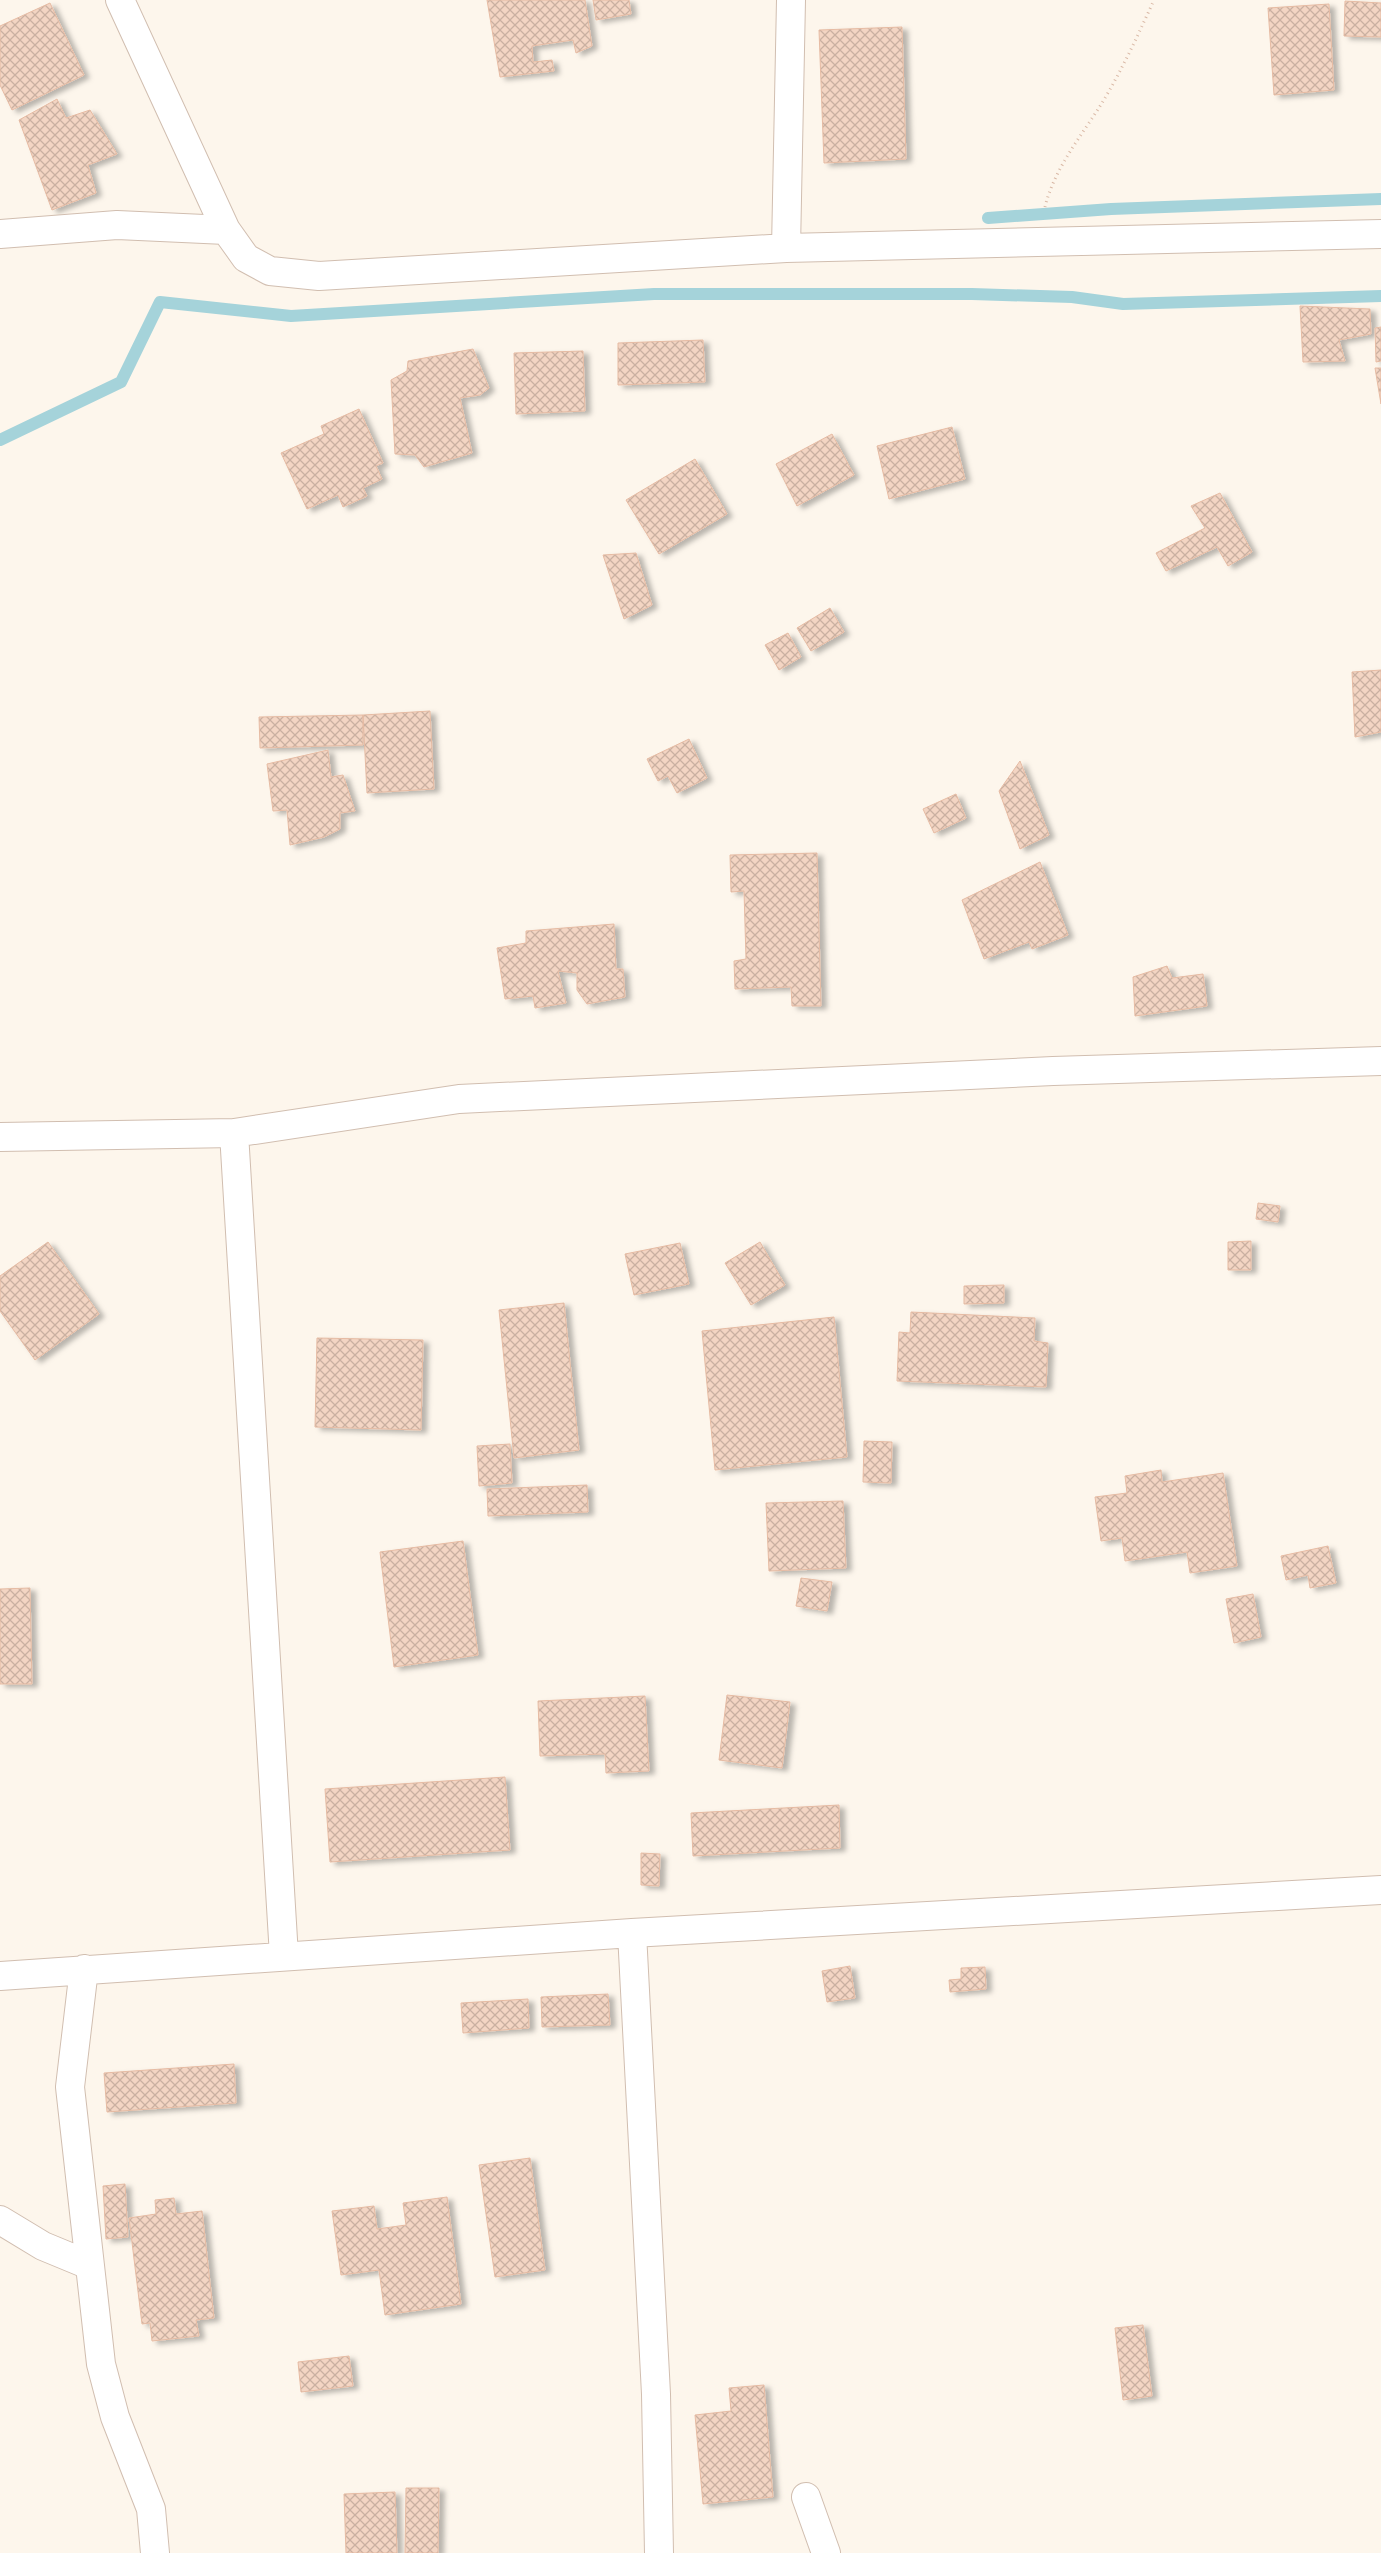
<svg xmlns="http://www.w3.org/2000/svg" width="1381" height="2553" font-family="'Open Sans',sans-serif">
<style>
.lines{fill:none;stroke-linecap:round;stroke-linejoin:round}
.stream{stroke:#a5d3da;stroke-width:12}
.building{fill:url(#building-cross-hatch);stroke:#e6bba3;filter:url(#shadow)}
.street-casing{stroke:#d1beb0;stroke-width:30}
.path{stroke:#d9b8a5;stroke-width:3;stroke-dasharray:1 4;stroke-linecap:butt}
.street{stroke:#fff;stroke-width:28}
</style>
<defs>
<pattern id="building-cross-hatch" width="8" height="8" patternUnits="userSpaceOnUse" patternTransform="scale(1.25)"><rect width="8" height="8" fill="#f3d5c3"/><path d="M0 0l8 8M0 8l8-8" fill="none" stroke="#cab0a1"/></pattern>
<filter id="shadow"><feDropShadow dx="5.5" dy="3" stdDeviation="2.5" flood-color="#0004"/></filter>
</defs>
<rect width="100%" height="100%" fill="#fdf6ec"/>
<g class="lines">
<path class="stream" d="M 988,218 L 1111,209 L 1381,199
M 0,440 L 121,382 L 160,302 L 291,316 L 654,294 L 972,294 L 1072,297 L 1123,304 L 1381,296"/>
</g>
<path class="building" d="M 487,0 L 585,0 L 592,46 L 576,53 L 573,40 L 532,46 L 533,62 L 552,60 L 554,71 L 500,77 Z
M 593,0 L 629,0 L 631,14 L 596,20 Z
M 1345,1 L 1381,3 L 1381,37 L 1344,36 Z
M 50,3 L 84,75 L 12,110 L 0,85 L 0,26 Z
M 1329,4 L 1334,90 L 1274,95 L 1268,8 Z
M 902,27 L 906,159 L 824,163 L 819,30 Z
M 57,99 L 66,118 L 90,110 L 117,154 L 88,165 L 96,193 L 52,210 L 19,120 Z
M 1300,306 L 1370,309 L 1371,334 L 1339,340 L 1345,361 L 1303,362 Z
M 1381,327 L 1381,361 L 1376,362 L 1375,328 Z
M 703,340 L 705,382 L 618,385 L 618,343 Z
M 473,349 L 489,388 L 480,395 L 460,398 L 472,453 L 424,467 L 415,455 L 395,454 L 391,380 L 407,371 L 408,361 Z
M 583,351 L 585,411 L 516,414 L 514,353 Z
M 1375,368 L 1381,368 L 1381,404 Z
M 359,409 L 383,463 L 376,466 L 382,479 L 363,488 L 367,496 L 343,507 L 338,495 L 307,509 L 281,453 L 324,434 L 321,426 Z
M 952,427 L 965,479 L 889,499 L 877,446 Z
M 832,434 L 854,475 L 797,506 L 776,464 Z
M 695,459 L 727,514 L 659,554 L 626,500 Z
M 1220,493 L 1252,552 L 1228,566 L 1217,547 L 1166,571 L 1156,553 L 1205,528 L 1191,506 Z
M 636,553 L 652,605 L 624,619 L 603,555 Z
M 830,608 L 844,632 L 811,651 L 797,628 Z
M 788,633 L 801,657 L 779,670 L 765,645 Z
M 1381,670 L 1381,732 L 1355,737 L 1352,672 Z
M 430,711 L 434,789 L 367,793 L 363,715 Z
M 363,715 L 363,745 L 260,748 L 259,717 Z
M 689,739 L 707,778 L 677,793 L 668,776 L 658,781 L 647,759 Z
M 328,750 L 331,777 L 343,775 L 355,811 L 340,813 L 340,829 L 324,837 L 290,845 L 287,810 L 273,811 L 267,764 Z
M 1020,761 L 1049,835 L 1020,849 L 999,791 Z
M 956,794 L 966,818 L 934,833 L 923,809 Z
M 817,853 L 821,1006 L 792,1006 L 791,987 L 735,989 L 734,961 L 746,959 L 744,891 L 731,892 L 730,855 Z
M 1040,862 L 1068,935 L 1032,949 L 1029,942 L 984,959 L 962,900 Z
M 614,924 L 616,969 L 623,969 L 625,997 L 587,1004 L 577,990 L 577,973 L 558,971 L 566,1003 L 535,1008 L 533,996 L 505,999 L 497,948 L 526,943 L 526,931 Z
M 1167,966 L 1172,978 L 1203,974 L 1207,1006 L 1135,1016 L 1133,977 Z
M 1258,1203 L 1280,1206 L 1278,1222 L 1256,1219 Z
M 1251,1241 L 1251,1270 L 1228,1270 L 1228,1242 Z
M 48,1242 L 99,1314 L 35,1360 L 0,1311 L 0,1276 Z
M 760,1242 L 785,1285 L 751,1305 L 725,1263 Z
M 680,1243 L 689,1284 L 634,1295 L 625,1254 Z
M 1004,1285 L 1004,1303 L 964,1304 L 964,1286 Z
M 564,1303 L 579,1450 L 514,1458 L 499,1310 Z
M 911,1312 L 1035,1318 L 1034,1341 L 1048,1343 L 1046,1387 L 897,1381 L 899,1332 L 910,1333 Z
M 834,1317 L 847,1457 L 715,1470 L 702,1331 Z
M 317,1338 L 423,1340 L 421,1430 L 315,1427 Z
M 864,1441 L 892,1442 L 891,1483 L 863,1482 Z
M 510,1444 L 512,1483 L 479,1486 L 477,1446 Z
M 1161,1470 L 1162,1482 L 1223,1473 L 1237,1566 L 1190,1573 L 1187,1552 L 1125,1561 L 1122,1538 L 1101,1541 L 1095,1497 L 1127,1493 L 1125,1476 Z
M 587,1485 L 588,1512 L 488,1516 L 487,1489 Z
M 843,1501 L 846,1568 L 769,1571 L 766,1503 Z
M 463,1541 L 478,1655 L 394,1667 L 380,1552 Z
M 1328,1546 L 1336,1583 L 1310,1588 L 1308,1575 L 1286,1580 L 1281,1556 Z
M 801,1578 L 832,1582 L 827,1611 L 796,1606 Z
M 30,1588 L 32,1684 L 0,1684 L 0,1589 Z
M 1253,1594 L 1261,1637 L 1234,1643 L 1226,1599 Z
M 727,1695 L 790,1702 L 782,1768 L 719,1760 Z
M 645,1696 L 649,1771 L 606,1773 L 605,1754 L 540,1756 L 538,1701 Z
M 505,1777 L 510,1850 L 330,1862 L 325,1789 Z
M 839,1805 L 840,1848 L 693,1856 L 691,1813 Z
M 641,1853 L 660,1854 L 659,1886 L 641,1885 Z
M 850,1966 L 855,1998 L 827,2002 L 822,1971 Z
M 985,1967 L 986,1989 L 950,1992 L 949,1980 L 961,1979 L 961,1968 Z
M 608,1994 L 610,2025 L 542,2027 L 541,1997 Z
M 528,1999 L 529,2028 L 463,2033 L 461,2003 Z
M 234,2064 L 236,2103 L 107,2112 L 104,2073 Z
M 530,2158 L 545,2270 L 495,2277 L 479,2165 Z
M 125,2184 L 128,2237 L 106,2239 L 103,2186 Z
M 447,2197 L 461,2304 L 385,2315 L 379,2270 L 341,2275 L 332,2211 L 374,2206 L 377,2229 L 406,2225 L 403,2203 Z
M 174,2198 L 176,2214 L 202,2211 L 214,2318 L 196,2320 L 199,2336 L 152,2341 L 150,2323 L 142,2324 L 129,2218 L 156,2214 L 155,2200 Z
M 1143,2325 L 1152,2396 L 1123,2400 L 1115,2328 Z
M 349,2356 L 353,2386 L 301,2392 L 298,2362 Z
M 764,2385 L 773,2497 L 703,2504 L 695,2415 L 731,2411 L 729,2388 Z
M 406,2488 L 439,2488 L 438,2553 L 405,2553 Z
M 395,2492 L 397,2553 L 346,2553 L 344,2494 Z"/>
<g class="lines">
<defs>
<path id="street" d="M 120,0 L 226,230 L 246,258 L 270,271 L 319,276 L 786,248 L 1381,234
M 0,234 L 117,225 L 226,230
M 786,248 L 791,0
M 234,1133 L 284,1956
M 0,1137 L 234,1133 L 459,1099 L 1053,1071 L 1381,1061
M 632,1933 L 656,2394 L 659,2553
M 84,1969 L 70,2087 L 101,2364 L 115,2417 L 151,2509 L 155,2553
M 0,1976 L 632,1933 L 1381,1890
M 0,2220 L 43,2246 L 89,2265
M 806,2497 L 826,2553"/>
</defs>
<use href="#street" class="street-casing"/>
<path class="path" d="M 1045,207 C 1054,169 1082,135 1102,103 C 1122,70 1138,35 1154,0"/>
<use href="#street" class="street"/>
</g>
</svg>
